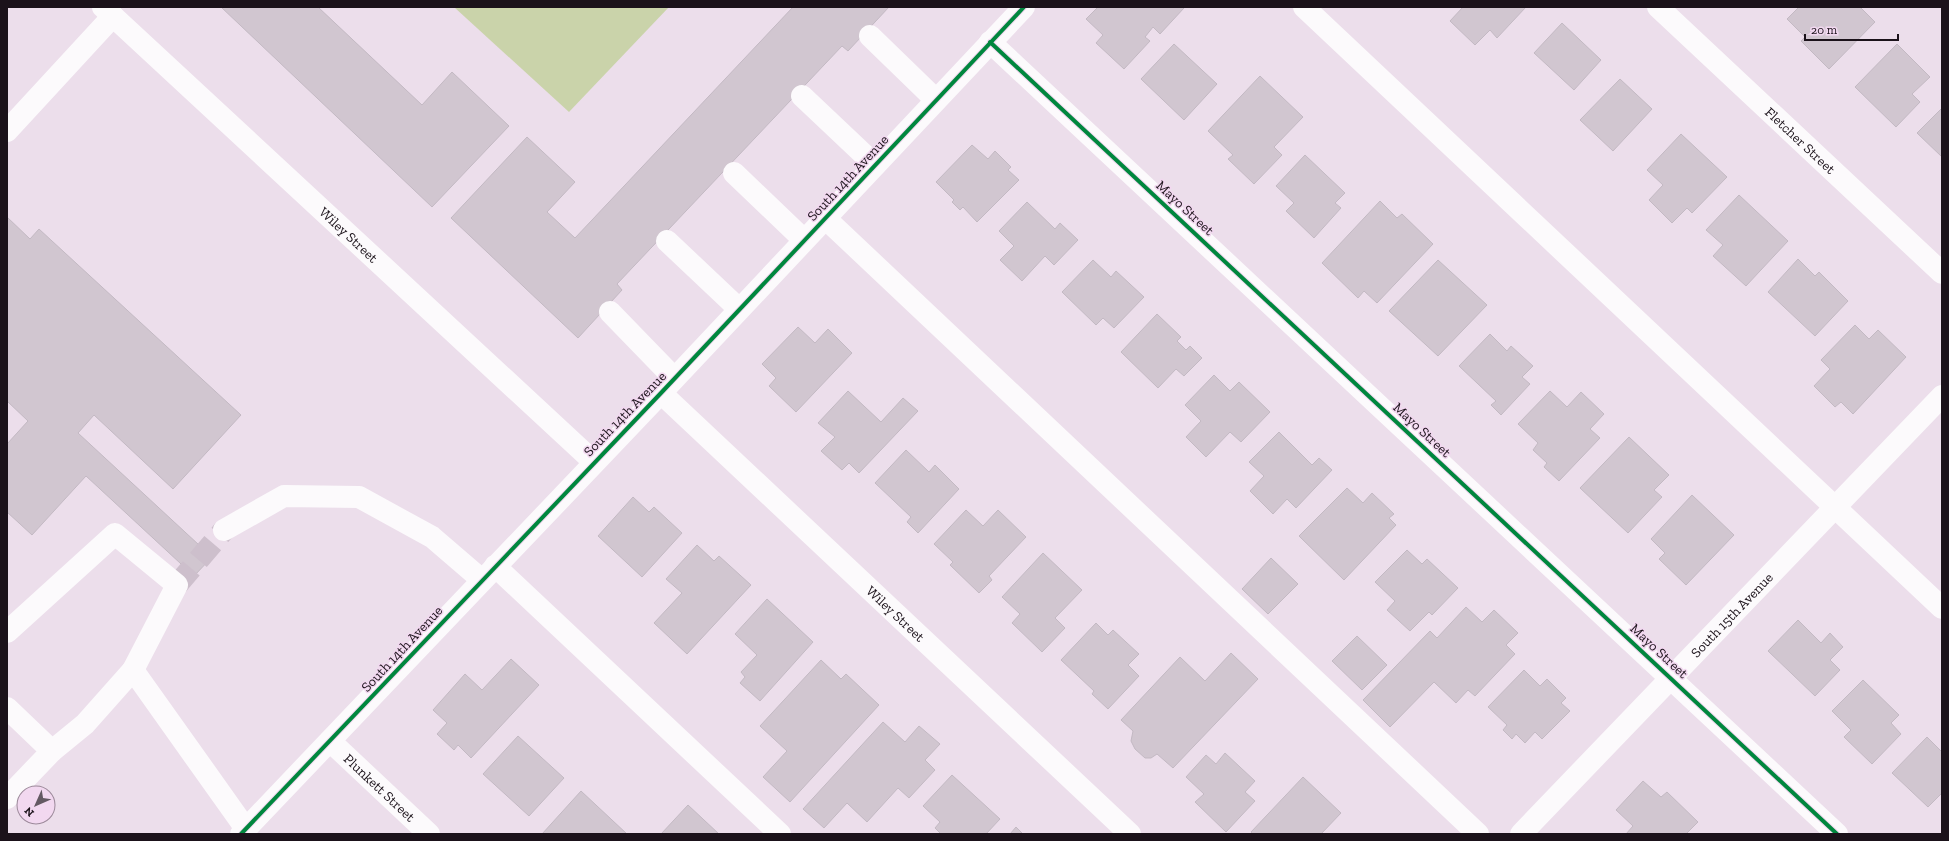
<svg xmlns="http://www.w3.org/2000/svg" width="1949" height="841" font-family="'Zilla Slab',serif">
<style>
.green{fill:#cad3aa}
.building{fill:#d1c6d0;stroke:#c3b9c3}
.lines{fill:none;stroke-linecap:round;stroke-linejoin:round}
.minor-tunnel{stroke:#cdbfcc;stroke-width:22;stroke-dasharray:22 11;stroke-linecap:butt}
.minor{stroke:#fcfafc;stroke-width:22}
.cycleway-casing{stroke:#f2d8f0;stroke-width:6}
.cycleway{stroke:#00873e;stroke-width:4}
.labels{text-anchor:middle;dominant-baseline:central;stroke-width:3;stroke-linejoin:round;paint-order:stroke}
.street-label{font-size:14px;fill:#1b121a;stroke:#f2d8f0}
</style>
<rect width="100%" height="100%" fill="#ecdeeb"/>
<path class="green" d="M 454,7 L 669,7 L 569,112 Z"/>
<path class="building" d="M 221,7 L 318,7 L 422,105 L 452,72 L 509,126 L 432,207 Z
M 793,7 L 889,7 L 848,51 L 842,46 L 617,284 L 622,290 L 578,338 L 451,218 L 527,137 L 575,182 L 547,212 L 575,238 Z
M 1098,7 L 1183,7 L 1184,8 L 1160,34 L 1153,27 L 1145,37 L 1150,41 L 1124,69 L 1096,43 L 1103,35 L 1086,19 Z
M 1463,7 L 1526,7 L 1497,38 L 1490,30 L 1475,45 L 1450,21 Z
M 1799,7 L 1860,7 L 1875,22 L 1829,69 L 1801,41 L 1805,37 L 1787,19 Z
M 1562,23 L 1601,60 L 1574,90 L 1534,53 Z
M 1174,44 L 1217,84 L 1184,120 L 1141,79 Z
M 1897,44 L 1930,77 L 1912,94 L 1920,102 L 1896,127 L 1855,87 Z
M 1260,76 L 1303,117 L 1274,147 L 1282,155 L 1254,184 L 1228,159 L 1233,155 L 1208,131 Z
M 1620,79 L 1652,109 L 1613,151 L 1580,120 Z
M 1942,108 L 1942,157 L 1917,133 Z
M 1681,134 L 1727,177 L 1692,213 L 1687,208 L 1672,223 L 1649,200 L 1663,185 L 1647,170 Z
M 972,145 L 988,159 L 995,151 L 1011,167 L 1008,170 L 1019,180 L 977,222 L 963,207 L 960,210 L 952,202 L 954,200 L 936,182 Z
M 1305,155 L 1345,193 L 1335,203 L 1341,208 L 1314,238 L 1286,211 L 1294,203 L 1276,186 Z
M 1739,195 L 1788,241 L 1746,286 L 1713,256 L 1723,245 L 1706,230 Z
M 1380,201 L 1397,218 L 1402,214 L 1433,244 L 1377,303 L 1364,291 L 1358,298 L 1322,263 Z
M 1027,202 L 1055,229 L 1060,223 L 1078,240 L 1054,265 L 1045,256 L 1022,281 L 1000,260 L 1014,246 L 999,231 Z
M 7,217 L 30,239 L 39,229 L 241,415 L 173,489 L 94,415 L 78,433 L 212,557 L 194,576 L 86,476 L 32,535 L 7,512 L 7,444 L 28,421 L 7,401 Z
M 1798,259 L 1815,276 L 1819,272 L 1848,301 L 1815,336 L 1768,292 Z
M 1093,260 L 1111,277 L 1116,271 L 1144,297 L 1114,328 L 1103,318 L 1096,325 L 1062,292 Z
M 1438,260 L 1487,305 L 1438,356 L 1389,311 Z
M 1157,314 L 1181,337 L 1177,341 L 1186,350 L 1190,346 L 1202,358 L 1184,376 L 1176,369 L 1158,388 L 1121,352 Z
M 1855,325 L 1869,339 L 1878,330 L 1906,357 L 1853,414 L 1841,402 L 1835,407 L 1814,386 L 1830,369 L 1821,360 Z
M 798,327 L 815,343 L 828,329 L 852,353 L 796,412 L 769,386 L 776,378 L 762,364 Z
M 1490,334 L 1507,351 L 1511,346 L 1533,366 L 1522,377 L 1530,384 L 1501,415 L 1491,405 L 1496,401 L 1459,366 Z
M 1214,375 L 1230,391 L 1239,382 L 1270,412 L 1241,442 L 1230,432 L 1206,457 L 1186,437 L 1201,421 L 1185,405 Z
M 848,391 L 881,422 L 903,398 L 918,411 L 859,473 L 849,463 L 842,470 L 821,451 L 835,437 L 818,423 Z
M 1550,391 L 1567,407 L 1581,392 L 1604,414 L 1590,429 L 1600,438 L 1559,481 L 1544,467 L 1547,463 L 1533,450 L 1538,443 L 1518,424 Z
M 1279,432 L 1312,465 L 1319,458 L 1332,470 L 1296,508 L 1287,499 L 1273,514 L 1250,491 L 1264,476 L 1249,462 Z
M 1629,437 L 1669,475 L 1654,490 L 1662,497 L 1628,533 L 1580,488 Z
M 906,450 L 929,472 L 935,465 L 959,489 L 918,533 L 907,522 L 911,517 L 875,483 Z
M 1347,488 L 1363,503 L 1372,493 L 1394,514 L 1389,518 L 1396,525 L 1344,580 L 1299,536 Z
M 1692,495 L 1734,535 L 1686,585 L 1659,559 L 1665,553 L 1651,539 Z
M 633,497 L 649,512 L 654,507 L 682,533 L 642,577 L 598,536 Z
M 966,510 L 983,526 L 998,510 L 1026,537 L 989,576 L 992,580 L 979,593 L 950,565 L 953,562 L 934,544 Z
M 697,545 L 714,561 L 719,556 L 751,585 L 687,654 L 654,623 L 682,593 L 666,579 Z
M 1407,550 L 1422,564 L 1427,559 L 1458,588 L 1432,615 L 1429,612 L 1410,631 L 1387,610 L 1395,601 L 1375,582 Z
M 1043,553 L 1082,590 L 1055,618 L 1065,628 L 1042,652 L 1012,623 L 1020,614 L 1002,597 Z
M 1271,558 L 1298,584 L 1268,614 L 1242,589 Z
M 767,599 L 813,642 L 760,701 L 740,683 L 745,677 L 741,672 L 757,655 L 735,634 Z
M 1466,607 L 1482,622 L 1494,610 L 1518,633 L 1506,645 L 1515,654 L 1475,696 L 1468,690 L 1456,703 L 1434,682 L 1390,727 L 1363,700 L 1430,631 L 1437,638 Z
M 1798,620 L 1821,643 L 1830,633 L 1843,647 L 1830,660 L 1840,670 L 1815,696 L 1768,651 Z
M 1096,623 L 1108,635 L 1113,630 L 1139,654 L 1128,665 L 1139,676 L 1108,709 L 1092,694 L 1094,691 L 1061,660 Z
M 1357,636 L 1387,665 L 1362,690 L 1332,661 Z
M 1231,653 L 1258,679 L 1173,768 L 1157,754 L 1151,758 L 1145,758 L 1135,749 L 1131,741 L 1133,731 L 1121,720 L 1180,657 L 1205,681 Z
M 511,659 L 539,685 L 471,758 L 458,745 L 454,750 L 437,734 L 447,723 L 433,710 L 465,674 L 482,690 Z
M 821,660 L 841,679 L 846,674 L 879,705 L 790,802 L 763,777 L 787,751 L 760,726 Z
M 1524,670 L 1540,686 L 1547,679 L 1566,698 L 1561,703 L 1570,711 L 1542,739 L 1535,732 L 1525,743 L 1516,734 L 1512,739 L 1503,730 L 1507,725 L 1488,707 Z
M 1863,680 L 1899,715 L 1891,723 L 1901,734 L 1872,764 L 1844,737 L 1851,730 L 1832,711 Z
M 883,722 L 905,742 L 919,726 L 940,744 L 925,760 L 935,770 L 909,798 L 898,788 L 867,822 L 847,803 L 824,828 L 803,809 Z
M 518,736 L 564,778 L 529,816 L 483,774 Z
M 1927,737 L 1942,752 L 1942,793 L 1928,807 L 1892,773 Z
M 1225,753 L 1255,781 L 1245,792 L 1255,801 L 1226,832 L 1195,802 L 1204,794 L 1186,777 L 1206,755 L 1216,764 Z
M 952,775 L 1000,819 L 986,834 L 941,834 L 935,828 L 940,822 L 923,806 Z
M 1303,777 L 1341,813 L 1321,834 L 1253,834 L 1251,832 Z
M 1643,781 L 1661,797 L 1667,792 L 1698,822 L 1686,834 L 1626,834 L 1633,826 L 1616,810 Z
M 581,791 L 627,834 L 542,834 Z
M 688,805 L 719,834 L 661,834 Z
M 1016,827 L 1023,834 L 1010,834 Z"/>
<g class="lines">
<path class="minor-tunnel" d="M 177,585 L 224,530"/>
<g class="minor">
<path id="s1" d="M 103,7 L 594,462"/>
<path d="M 1304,7 L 1942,608"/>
<path id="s2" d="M 1658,7 L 1942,273"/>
<path d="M 870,36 L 936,100"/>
<path d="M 990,42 L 1837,834"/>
<path d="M 802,96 L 875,165"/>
<path d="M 7,131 L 113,16"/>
<path d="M 734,173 L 804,240"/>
<path d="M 825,218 L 1478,834"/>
<path d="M 667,241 L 739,309"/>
<path d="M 610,312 L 674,378"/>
<path id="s3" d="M 661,393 L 1130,834"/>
<path d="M 224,530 L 284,496 L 359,497 L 432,537 L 482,580"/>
<path d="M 495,566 L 780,834"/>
<path d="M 7,632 L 115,534 L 177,585 L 133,670 L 85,724 L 52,751"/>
<path d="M 133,670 L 246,829"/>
<path d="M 7,708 L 52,751 L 7,798"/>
<path id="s4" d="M 330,741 L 429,834"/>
<path d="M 241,834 L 661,393 L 1024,7"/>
<path id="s5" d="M 1521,834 L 1942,396"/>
</g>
<defs>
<path id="cycleway" d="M 990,42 L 1837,834
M 241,834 L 661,393 L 1024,7"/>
</defs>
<use href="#cycleway" class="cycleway-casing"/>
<use href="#cycleway" class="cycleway"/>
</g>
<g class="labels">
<g class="street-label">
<text stroke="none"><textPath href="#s2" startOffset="195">Fletcher Street</textPath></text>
<text transform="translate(848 178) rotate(-47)">South 14th Avenue</text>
<text transform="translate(1185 208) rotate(43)">Mayo Street</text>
<text stroke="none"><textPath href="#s1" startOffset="335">Wiley Street</textPath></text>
<text transform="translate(625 414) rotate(-46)">South 14th Avenue</text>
<text transform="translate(1422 430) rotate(43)">Mayo Street</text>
<text stroke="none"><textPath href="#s3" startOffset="322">Wiley Street</textPath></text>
<text stroke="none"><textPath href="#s5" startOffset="304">South 15th Avenue</textPath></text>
<text transform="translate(402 649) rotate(-47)">South 14th Avenue</text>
<text transform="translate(1659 651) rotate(43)">Mayo Street</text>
<text stroke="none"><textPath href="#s4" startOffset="68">Plunkett Street</textPath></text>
</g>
</g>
<rect width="1949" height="841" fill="none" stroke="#1b121a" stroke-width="16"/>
<g transform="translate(36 805) rotate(225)"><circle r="19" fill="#f2d8f0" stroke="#9c899a"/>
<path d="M0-3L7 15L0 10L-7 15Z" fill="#645963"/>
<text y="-6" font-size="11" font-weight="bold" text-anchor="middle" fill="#1b121a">N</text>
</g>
<path d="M1805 34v6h93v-6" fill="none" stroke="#1b121a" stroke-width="2"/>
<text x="1811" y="34" font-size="12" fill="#1b121a" stroke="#f2d8f0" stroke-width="3" paint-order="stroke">20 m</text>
</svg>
